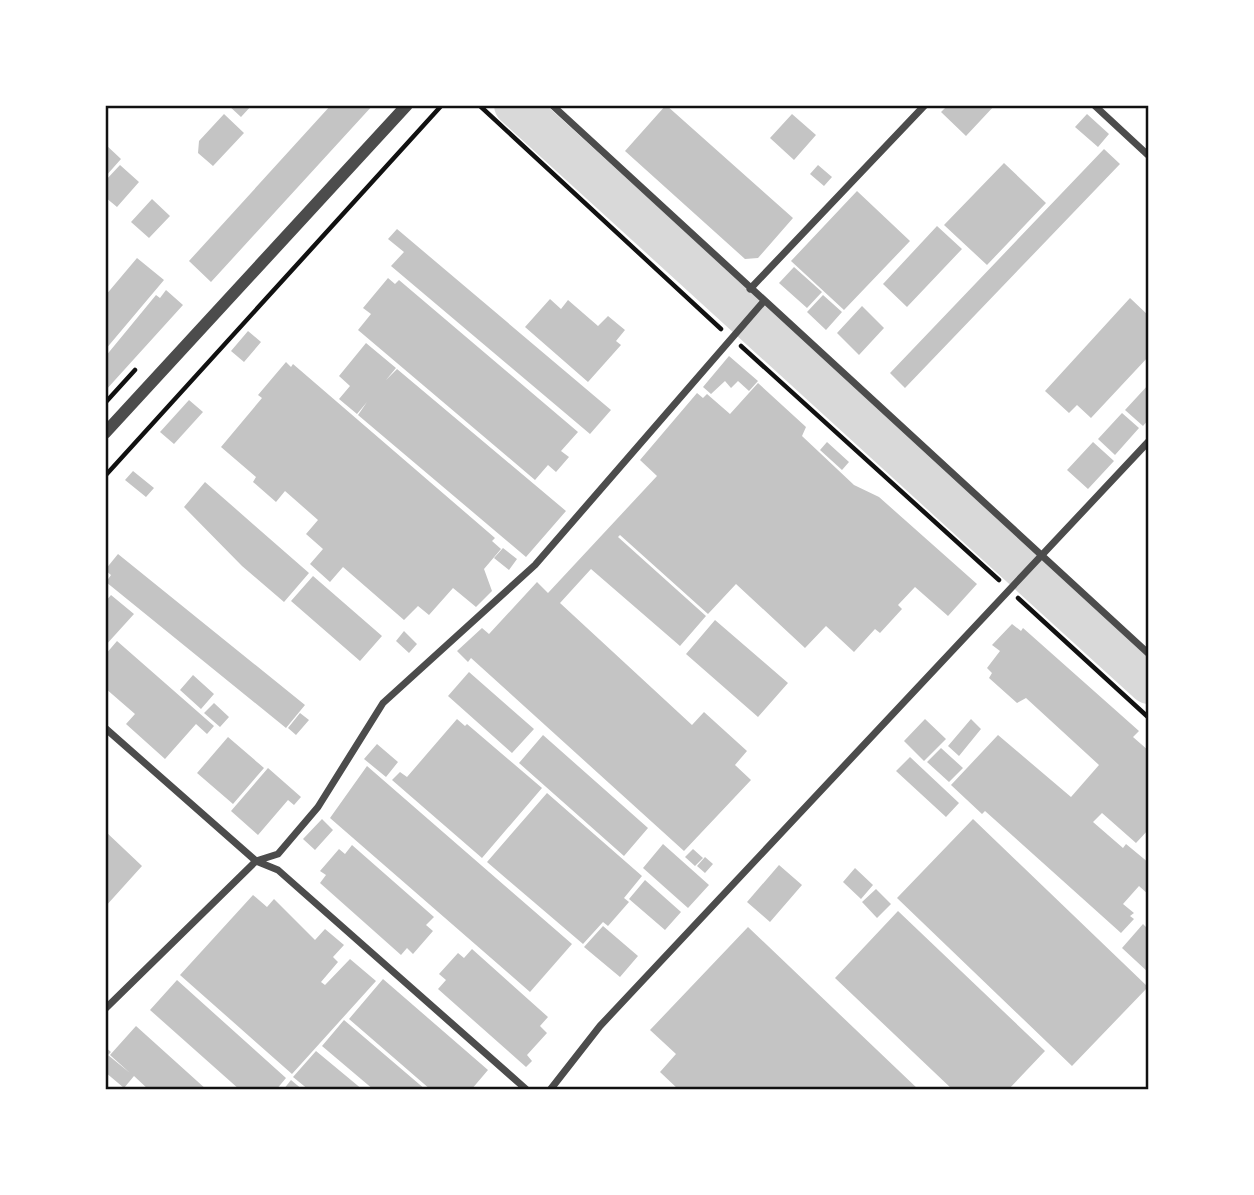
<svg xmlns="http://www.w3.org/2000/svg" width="1254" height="1195" font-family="'Zilla Slab',serif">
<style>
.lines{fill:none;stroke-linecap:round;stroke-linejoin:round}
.river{stroke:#d9d9d9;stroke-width:42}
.building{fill:#c4c4c4}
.path{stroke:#111;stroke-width:4.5}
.minor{stroke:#4c4c4c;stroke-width:7}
.tertiary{stroke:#4c4c4c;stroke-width:12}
.neatline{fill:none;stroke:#111;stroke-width:2.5}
</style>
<rect width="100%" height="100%" fill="#fff"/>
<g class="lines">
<path class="river" d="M 515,105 L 1149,683"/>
</g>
<path class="building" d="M 228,105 L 252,105 L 241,117 Z
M 331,105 L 373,105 L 211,282 L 189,261 Z
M 666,105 L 793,218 L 758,258 L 745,259 L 625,151 Z
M 948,105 L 995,105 L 966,136 L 941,112 Z
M 224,114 L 244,133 L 213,166 L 198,153 L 199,141 Z
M 792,114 L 816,135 L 794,160 L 770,138 Z
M 1087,114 L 1109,134 L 1098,147 L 1075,127 Z
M 105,144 L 121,159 L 105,177 Z
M 1104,149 L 1120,164 L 905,388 L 890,373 Z
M 1004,163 L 1046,203 L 987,265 L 944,225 Z
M 120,165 L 139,182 L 117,207 L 105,197 L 105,181 Z
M 818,165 L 832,177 L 824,186 L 810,174 Z
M 857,191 L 910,241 L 844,310 L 791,261 Z
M 152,199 L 170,216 L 149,238 L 131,222 Z
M 937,226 L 962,249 L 907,307 L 883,284 Z
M 397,229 L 611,410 L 590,434 L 391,266 L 404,252 L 388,239 Z
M 137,258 L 164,280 L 105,350 L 105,296 Z
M 794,267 L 822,292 L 807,308 L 779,283 Z
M 388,278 L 395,284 L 399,280 L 578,432 L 561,451 L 569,457 L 556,472 L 548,465 L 535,480 L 358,330 L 371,314 L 363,308 Z
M 166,290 L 183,305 L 105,391 L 105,357 L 156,295 L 160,298 Z
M 823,295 L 842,312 L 826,330 L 807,312 Z
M 1130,298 L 1149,316 L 1149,356 L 1091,418 L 1077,405 L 1069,413 L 1045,391 Z
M 550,299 L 561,309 L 568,300 L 598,326 L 608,316 L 625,330 L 616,341 L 621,345 L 588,382 L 525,327 Z
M 862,306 L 884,328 L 859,355 L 837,333 Z
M 248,331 L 261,342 L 244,362 L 231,351 Z
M 366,343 L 396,368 L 386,380 L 397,369 L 566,511 L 526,557 L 358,415 L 367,402 L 357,414 L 339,399 L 350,386 L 339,376 Z
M 729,356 L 758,381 L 749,391 L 738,381 L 731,388 L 725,381 L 711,394 L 703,387 Z
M 286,362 L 291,367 L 293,364 L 495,538 L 492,541 L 501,549 L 484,569 L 492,591 L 476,607 L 453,588 L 429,615 L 418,606 L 404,620 L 343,567 L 330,582 L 310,564 L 323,549 L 306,534 L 318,520 L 285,491 L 276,502 L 253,482 L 256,477 L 221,447 L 262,398 L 258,395 Z
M 758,383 L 806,427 L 802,436 L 854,485 L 879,497 L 977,584 L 948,616 L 915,587 L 898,605 L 902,609 L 880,633 L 875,629 L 854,652 L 826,626 L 805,648 L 736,584 L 708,614 L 620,535 L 618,537 L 706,616 L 680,646 L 591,569 L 560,603 L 692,725 L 704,712 L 747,751 L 735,765 L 751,780 L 684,851 L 471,658 L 468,662 L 457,651 L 482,628 L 489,634 L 537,582 L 548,593 L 657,476 L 640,460 L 697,393 L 703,398 L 707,394 L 730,414 Z
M 1149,384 L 1149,419 L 1143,426 L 1125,410 Z
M 189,400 L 203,412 L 174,444 L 160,432 Z
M 1122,413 L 1139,428 L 1115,455 L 1098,439 Z
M 827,442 L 849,462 L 842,470 L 820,450 Z
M 1093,442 L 1114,461 L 1088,489 L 1067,470 Z
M 133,471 L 154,488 L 146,497 L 125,480 Z
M 205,482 L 309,573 L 284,602 L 242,566 L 184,507 Z
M 503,548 L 517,559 L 509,570 L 494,558 Z
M 118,554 L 305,705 L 286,728 L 106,582 L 111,575 L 105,570 Z
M 313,576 L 382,636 L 360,661 L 291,601 Z
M 111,595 L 134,614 L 105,646 L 105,602 Z
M 715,620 L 788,683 L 758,717 L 686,654 Z
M 1012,624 L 1021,631 L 1023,628 L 1139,731 L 1133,737 L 1149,751 L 1149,829 L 1136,843 L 1102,813 L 1093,822 L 1123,848 L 1126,844 L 1149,863 L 1149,895 L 1139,886 L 1123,904 L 1134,913 L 1130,916 L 1134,919 L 1121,933 L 985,811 L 982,814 L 951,785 L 998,735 L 1071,797 L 1099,765 L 1026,698 L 1017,703 L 989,678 L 992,673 L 987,668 L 1000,651 L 992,645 Z
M 404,631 L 417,644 L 409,653 L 396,641 Z
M 117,641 L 214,726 L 207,734 L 196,724 L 165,759 L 126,724 L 135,714 L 105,688 L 105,655 Z
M 469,672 L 534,729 L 512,753 L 448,696 Z
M 193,675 L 214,694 L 201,709 L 180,690 Z
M 214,703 L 229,717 L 220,727 L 204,713 Z
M 300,713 L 309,720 L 296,735 L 288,728 Z
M 457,719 L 465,726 L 467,724 L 542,788 L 482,858 L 392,780 L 400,772 L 407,777 Z
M 925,719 L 946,739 L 924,761 L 904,741 Z
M 971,719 L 981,729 L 959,756 L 948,746 Z
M 543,735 L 648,828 L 624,856 L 519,763 Z
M 228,737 L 264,768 L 233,804 L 197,773 Z
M 377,744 L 398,762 L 386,777 L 364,759 Z
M 941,748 L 963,768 L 949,782 L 927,762 Z
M 910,757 L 959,803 L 946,817 L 896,771 Z
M 367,766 L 572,944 L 530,992 L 330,818 Z
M 268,768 L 301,797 L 294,805 L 288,800 L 258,835 L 231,811 Z
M 547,793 L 642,876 L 624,898 L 629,902 L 608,926 L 603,922 L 583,944 L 487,862 Z
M 322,819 L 333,830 L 315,850 L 303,839 Z
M 973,819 L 1148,987 L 1072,1066 L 897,898 Z
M 105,831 L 142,866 L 105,907 Z
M 663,844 L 709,885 L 688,908 L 643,868 Z
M 352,845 L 434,917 L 426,925 L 433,931 L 413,954 L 407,948 L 401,955 L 320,883 L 326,875 L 320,871 L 339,849 L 345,854 Z
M 693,849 L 703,858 L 695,866 L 685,857 Z
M 705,857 L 713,864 L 705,873 L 697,866 Z
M 779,865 L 802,885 L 770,922 L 747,902 Z
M 855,868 L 873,885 L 861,899 L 843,882 Z
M 645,880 L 681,912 L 665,930 L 629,899 Z
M 876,889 L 891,904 L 877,918 L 862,902 Z
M 253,895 L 267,907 L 274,899 L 315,940 L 325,929 L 344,945 L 333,957 L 338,962 L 321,982 L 325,985 L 350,959 L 376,981 L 292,1074 L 180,975 Z
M 898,911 L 1045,1051 L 1008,1090 L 953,1090 L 835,978 Z
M 1143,924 L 1149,930 L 1149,973 L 1122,948 Z
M 603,926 L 638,956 L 620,977 L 584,947 Z
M 748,927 L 919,1090 L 679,1090 L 660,1072 L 676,1054 L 650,1030 Z
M 472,949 L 548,1017 L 540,1026 L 547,1033 L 527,1055 L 532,1061 L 526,1067 L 438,989 L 446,980 L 439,974 L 458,953 L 464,958 Z
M 383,979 L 488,1070 L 471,1090 L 431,1090 L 349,1019 Z
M 177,980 L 286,1078 L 276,1090 L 240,1090 L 150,1010 Z
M 344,1020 L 426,1090 L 374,1090 L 322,1046 Z
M 136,1026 L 207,1090 L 149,1090 L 134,1076 L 124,1088 L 105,1072 L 105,1047 L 111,1052 L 108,1055 L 130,1073 L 110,1055 Z
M 316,1051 L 363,1090 L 309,1090 L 293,1077 Z
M 291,1080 L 303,1090 L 283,1090 Z"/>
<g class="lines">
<path class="path" d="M 479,105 L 721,329
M 741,346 L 999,580
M 105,403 L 135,370
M 105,476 L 442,105
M 1018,598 L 1149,718"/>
<path class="minor" d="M 552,105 L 1149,654
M 1094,105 L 1149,156
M 750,289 L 925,105
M 105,728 L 256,861 L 278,870 L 527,1090
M 105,1009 L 256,861 L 278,854 L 318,807 L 383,703 L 535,565 L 764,301
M 550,1090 L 600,1026 L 1149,441"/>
<path class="tertiary" d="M 105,433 L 407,105"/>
</g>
<rect width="1254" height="1195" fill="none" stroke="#ffffff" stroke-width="214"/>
<rect x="107" y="107" width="1040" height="981" class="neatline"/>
</svg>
